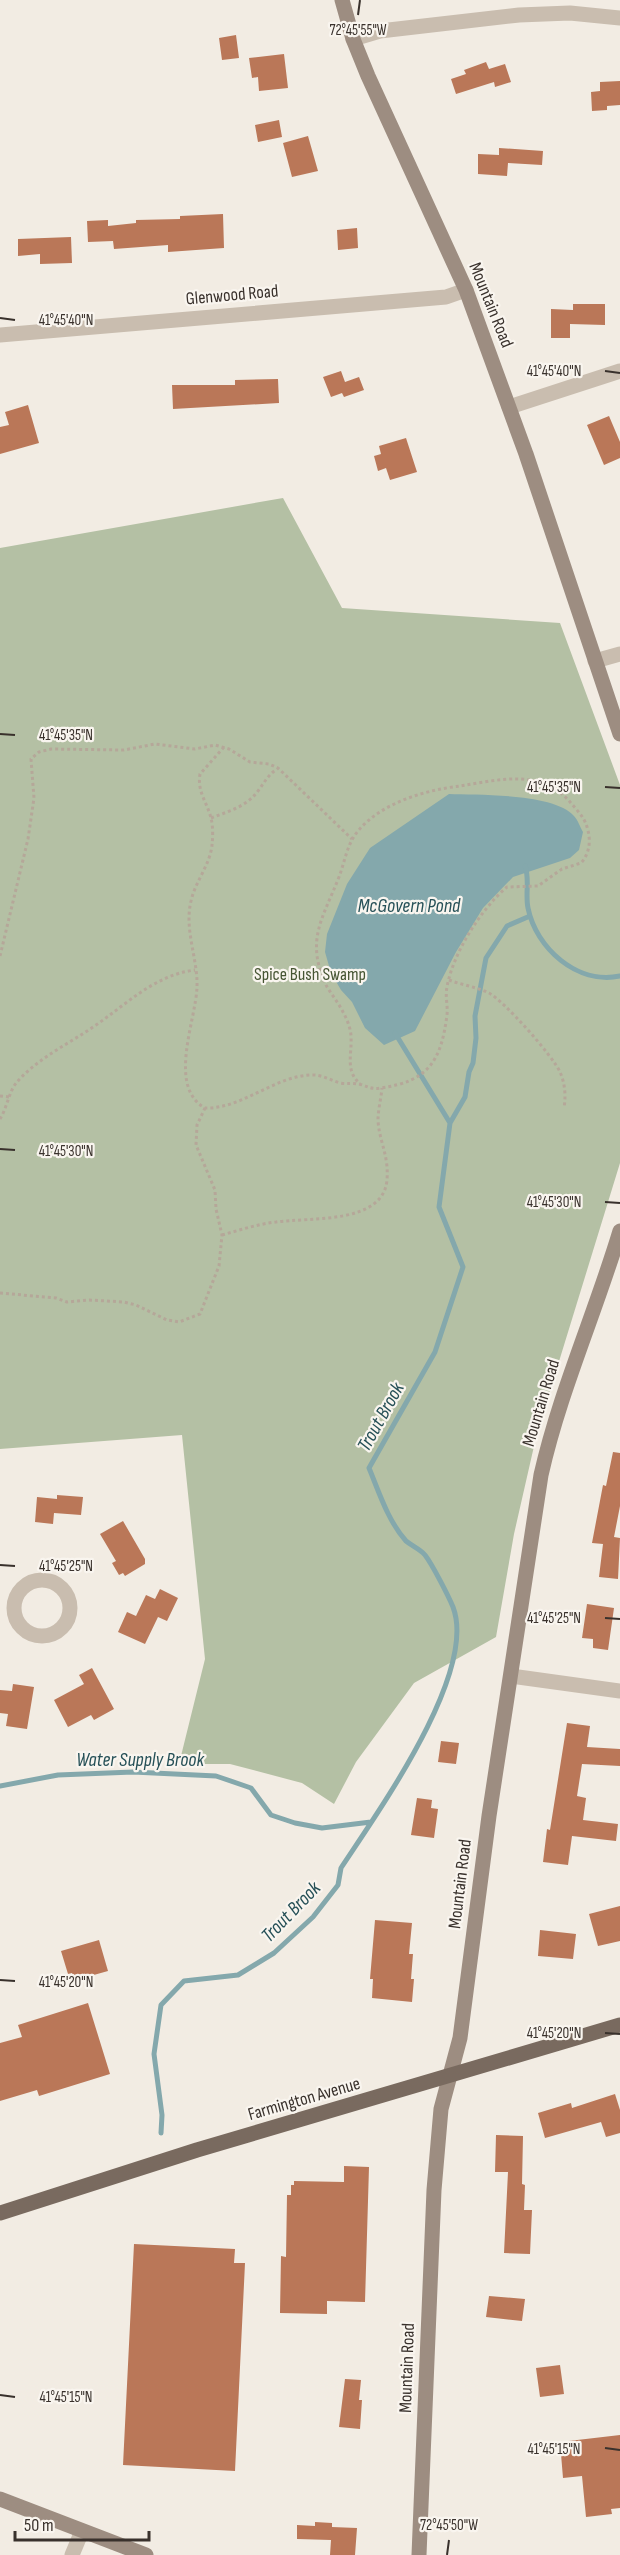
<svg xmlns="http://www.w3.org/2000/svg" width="620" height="2555" font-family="'Sofia Sans Condensed',sans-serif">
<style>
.green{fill:#b4c0a4}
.water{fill:#84a8ac}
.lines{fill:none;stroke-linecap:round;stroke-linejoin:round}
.stream{stroke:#84a8ac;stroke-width:5}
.building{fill:#ba7758}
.path{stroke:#b5a799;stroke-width:3;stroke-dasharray:3 3;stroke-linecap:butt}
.minor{stroke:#c9bdaf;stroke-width:15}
.secondary{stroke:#9d8d81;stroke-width:15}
.primary{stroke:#796a5f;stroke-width:15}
.ticks{fill:none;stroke:#39312c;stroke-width:2}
.labels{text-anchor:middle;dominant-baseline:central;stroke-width:4.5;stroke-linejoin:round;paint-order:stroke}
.street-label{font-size:18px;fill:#39312c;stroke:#f9f5ef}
.park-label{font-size:18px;fill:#465533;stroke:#f9f5ef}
.water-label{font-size:20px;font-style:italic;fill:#265057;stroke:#f9f5ef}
.ticks-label{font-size:15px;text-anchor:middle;fill:#39312c;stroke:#f9f5ef;stroke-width:4.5;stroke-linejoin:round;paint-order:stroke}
</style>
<rect width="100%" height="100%" fill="#f2ece3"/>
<path class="green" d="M 283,498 L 342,608 L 560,623 L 620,785 L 620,1163 L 537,1433 L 514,1534 L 496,1637 L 414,1683 L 356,1762 L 334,1804 L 302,1783 L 230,1764 L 179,1764 L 205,1659 L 182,1435 L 0,1449 L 0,548 Z"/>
<path class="water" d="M 449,794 C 477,795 555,793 574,816 C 578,820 580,827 583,832 L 579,850 L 570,858 L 513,877 L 483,908 L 456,952 L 415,1031 L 384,1045 L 365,1028 L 352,1002 L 341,990 L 331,973 L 325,952 L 327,934 L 347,884 L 370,848 Z"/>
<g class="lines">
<path class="stream" d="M 525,866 C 530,879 525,894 528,908 C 536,948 577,985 620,976
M 450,1123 L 465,1097 L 469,1072 L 473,1063 L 476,1038 L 475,1016 L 486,958 L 507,926 L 530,916
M 0,1786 L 58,1775 L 133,1772 L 216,1776 L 251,1788 L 271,1815 L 295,1823 L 322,1828 L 371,1822
M 161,2133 L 162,2115 L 154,2054 L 161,2005 L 184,1981 L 238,1975 L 274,1953 L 313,1917 L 338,1885 L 341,1868 C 377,1813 478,1673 453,1607 C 448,1595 432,1564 425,1555 C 420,1549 412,1546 406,1541 C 388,1521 379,1492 369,1468 L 435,1352 L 463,1267 L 439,1207 L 450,1123 L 395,1033"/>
</g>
<path class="building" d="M 236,35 L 239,58 L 222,60 L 219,38 Z
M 284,54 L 288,88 L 259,91 L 258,77 L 252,78 L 249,58 Z
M 486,62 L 489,69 L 505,64 L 511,82 L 495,87 L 494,82 L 456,94 L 451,79 L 466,74 L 464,70 Z
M 620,81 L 620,105 L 607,106 L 607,110 L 592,111 L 591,92 L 600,91 L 600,82 Z
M 279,120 L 282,137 L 258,142 L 255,125 Z
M 308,136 L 318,171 L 292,177 L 283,143 Z
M 499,148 L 543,151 L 542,165 L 508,163 L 507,176 L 478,174 L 478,154 L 499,155 Z
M 223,214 L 224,248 L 168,252 L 168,245 L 114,249 L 113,241 L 88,242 L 87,221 L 108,220 L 108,226 L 136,223 L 136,220 L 180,219 L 180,216 Z
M 357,228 L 358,248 L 338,250 L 337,230 Z
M 71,237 L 72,263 L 40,264 L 40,254 L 18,256 L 18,239 Z
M 573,304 L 605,304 L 605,325 L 570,324 L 570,338 L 551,338 L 551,309 L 573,310 Z
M 341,371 L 345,382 L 359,377 L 364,390 L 344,397 L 342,393 L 331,397 L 323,377 Z
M 278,379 L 279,403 L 173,409 L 172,385 L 235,385 L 235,380 Z
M 28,405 L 39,443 L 0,454 L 0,427 L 9,425 L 5,412 Z
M 609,416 L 620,442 L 620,458 L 604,465 L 587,425 Z
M 406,438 L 417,472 L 390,480 L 386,468 L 378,471 L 374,456 L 381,454 L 379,446 Z
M 613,1452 L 620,1453 L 620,1506 L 614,1537 L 620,1538 L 618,1579 L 599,1577 L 603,1544 L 592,1543 L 603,1485 L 606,1486 Z
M 57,1495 L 83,1497 L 81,1515 L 54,1513 L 53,1524 L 35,1522 L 37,1497 L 57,1499 Z
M 123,1521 L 145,1559 L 145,1564 L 125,1576 L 123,1573 L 119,1575 L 112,1563 L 116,1561 L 100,1534 Z
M 160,1589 L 178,1598 L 167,1621 L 158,1617 L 145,1644 L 118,1632 L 127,1612 L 136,1616 L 146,1595 L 155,1599 Z
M 587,1604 L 614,1608 L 608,1650 L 593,1648 L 593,1639 L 582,1638 Z
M 92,1668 L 114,1709 L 94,1720 L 91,1715 L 68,1727 L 54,1700 L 84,1684 L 79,1675 Z
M 13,1684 L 34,1687 L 27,1729 L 6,1726 L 8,1714 L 0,1713 L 0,1690 L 12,1691 Z
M 567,1723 L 590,1726 L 587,1747 L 620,1749 L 620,1766 L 582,1764 L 577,1796 L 586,1798 L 583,1820 L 618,1824 L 616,1841 L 572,1836 L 568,1865 L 543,1862 L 547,1829 L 550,1830 Z
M 441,1741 L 459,1743 L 456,1764 L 438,1762 Z
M 417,1798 L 432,1800 L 431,1808 L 438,1809 L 434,1838 L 411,1835 Z
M 620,1906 L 620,1941 L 598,1946 L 589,1914 Z
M 375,1920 L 412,1923 L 409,1954 L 413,1954 L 411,1979 L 414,1979 L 412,2002 L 372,1998 L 373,1979 L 370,1979 Z
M 540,1930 L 576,1934 L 573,1959 L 538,1956 Z
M 99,1940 L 108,1971 L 83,1978 L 82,1975 L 73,1978 L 72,1973 L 68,1974 L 61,1951 Z
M 88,2003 L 110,2074 L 39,2096 L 37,2090 L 0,2101 L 0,2043 L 22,2037 L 18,2025 Z
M 615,2094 L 620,2110 L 620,2133 L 606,2137 L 601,2122 L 545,2138 L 538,2113 L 571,2103 L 572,2108 Z
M 496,2135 L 523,2136 L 522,2184 L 525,2185 L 524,2210 L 532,2210 L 530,2254 L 504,2253 L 508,2172 L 495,2172 Z
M 344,2166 L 369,2167 L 365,2302 L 327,2301 L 327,2314 L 280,2313 L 281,2256 L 286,2257 L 287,2195 L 291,2195 L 291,2185 L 294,2185 L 294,2181 L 344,2182 Z
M 134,2244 L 235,2249 L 234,2263 L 245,2263 L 235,2471 L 123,2465 Z
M 489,2296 L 525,2299 L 522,2321 L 486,2317 Z
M 560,2365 L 564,2394 L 540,2397 L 536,2368 Z
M 345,2379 L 361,2380 L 359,2400 L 362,2400 L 360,2429 L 339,2427 Z
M 620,2435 L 620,2508 L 611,2509 L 612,2514 L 586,2517 L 582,2476 L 563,2478 L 560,2442 Z
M 315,2522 L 332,2523 L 332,2527 L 357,2528 L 355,2555 L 330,2555 L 331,2540 L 297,2539 L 297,2525 L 315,2526 Z"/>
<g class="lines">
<path class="path" d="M 224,747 L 200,774 C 197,792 207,802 211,818 C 213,826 213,837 212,845 C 210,865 195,882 191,901 C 184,930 198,959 197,987 C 196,1020 167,1087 205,1108 C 242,1109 273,1077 310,1075 C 321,1074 330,1080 340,1083 C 347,1084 353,1083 359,1084 C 367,1086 372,1090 381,1088 C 429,1081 441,1061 447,1015 C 448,1006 445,996 447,987 C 453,953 481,909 507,887 L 538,886 L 562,869 L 581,863 C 591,852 591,837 586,824 C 583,816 576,809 570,802 C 541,768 498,780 460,786 C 425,790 381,803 358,831 C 347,844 345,861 339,877 C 323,918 305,940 326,985 C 331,994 338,1002 343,1012 C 347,1019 351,1029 351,1037 C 352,1056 345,1070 360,1084
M 211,818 C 229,811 246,807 258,791 C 264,783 268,775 277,769
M 0,956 L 28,839 L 34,798 L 31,759 L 39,752 L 51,749 L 124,750 L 155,744 L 195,749 L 215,745 L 229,749 L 250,762 L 269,764 L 278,768 L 352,839
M 449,980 C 462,985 477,987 489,993 C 503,1000 553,1056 560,1072 C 565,1083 566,1096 564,1108
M 0,1096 L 10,1097
M 0,1119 C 7,1108 9,1091 17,1082 C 39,1057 69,1044 96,1025 C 128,1003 155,975 195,970
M 222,1235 C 240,1230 258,1224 276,1222 C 309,1217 383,1225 387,1180 C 389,1155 379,1141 378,1120 C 378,1110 381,1099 382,1088
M 0,1293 L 56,1298 L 67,1302 L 89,1300 L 124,1302 L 136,1305 L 167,1320 L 179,1322 L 200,1314 L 219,1266 L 222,1235 L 216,1209 L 215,1190 L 196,1145 L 197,1125 L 205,1108"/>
<path class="minor" d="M 353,39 L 380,31 L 519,15 L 570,13 L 620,18
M 0,335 L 446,297 L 466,290
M 509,407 L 620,371
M 595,661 L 620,654
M14 1608a28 28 0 1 1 56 0a28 28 0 1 1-56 0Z
M 511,1676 L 620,1691
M 72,2555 L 82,2531"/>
<path class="secondary" d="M 342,0 L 353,39 L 368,76 L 466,290 L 526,454 L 620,734
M 0,2499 L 146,2555
M 419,2555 L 434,2190 L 441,2109 L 460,2038 L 489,1816 L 541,1475 C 560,1391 595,1314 620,1231"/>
<path class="primary" d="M 0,2213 L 197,2150 L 620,2025"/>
</g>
<path class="ticks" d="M 358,15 L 360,0M 0,318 L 15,320M 605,371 L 620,373M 0,734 L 15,735M 605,787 L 620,788M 0,1149 L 15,1150M 605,1202 L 620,1203M 0,1565 L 15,1566M 605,1618 L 620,1619M 0,1980 L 15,1981M 605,2033 L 620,2034M 0,2395 L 15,2397M 605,2448 L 620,2450M 447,2555 L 449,2540"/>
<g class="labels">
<g class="street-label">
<text transform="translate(232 295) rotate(-5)">Glenwood Road</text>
<text transform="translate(491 305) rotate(68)">Mountain Road</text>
<text transform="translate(541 1403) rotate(-73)">Mountain Road</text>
<text transform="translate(460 1884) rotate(-83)">Mountain Road</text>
<text transform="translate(304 2099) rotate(-16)">Farmington Avenue</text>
<text transform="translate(407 2368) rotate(-88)">Mountain Road</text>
</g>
<g class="park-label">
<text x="310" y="974">Spice Bush Swamp</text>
</g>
<g class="water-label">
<text x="409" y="906">McGovern Pond</text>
<text transform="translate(381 1417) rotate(-61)">Trout Brook</text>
<text x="140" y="1760">Water Supply Brook</text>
<text transform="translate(291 1912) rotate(-46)">Trout Brook</text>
</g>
</g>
<g class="ticks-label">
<text x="358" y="35">72°45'55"W</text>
<text x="66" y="325">41°45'40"N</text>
<text x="554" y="376">41°45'40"N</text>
<text x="66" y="740">41°45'35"N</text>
<text x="554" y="792">41°45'35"N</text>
<text x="66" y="1156">41°45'30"N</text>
<text x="554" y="1207">41°45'30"N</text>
<text x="66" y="1571">41°45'25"N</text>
<text x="554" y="1623">41°45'25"N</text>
<text x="66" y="1987">41°45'20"N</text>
<text x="554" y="2038">41°45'20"N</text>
<text x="66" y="2402">41°45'15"N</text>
<text x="554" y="2454">41°45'15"N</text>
<text x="449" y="2530">72°45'50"W</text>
</g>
<path d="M15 2531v9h134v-9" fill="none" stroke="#39312c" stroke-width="3"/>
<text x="24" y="2531" font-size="18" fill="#39312c" stroke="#f9f5ef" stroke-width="4.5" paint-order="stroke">50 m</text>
</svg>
